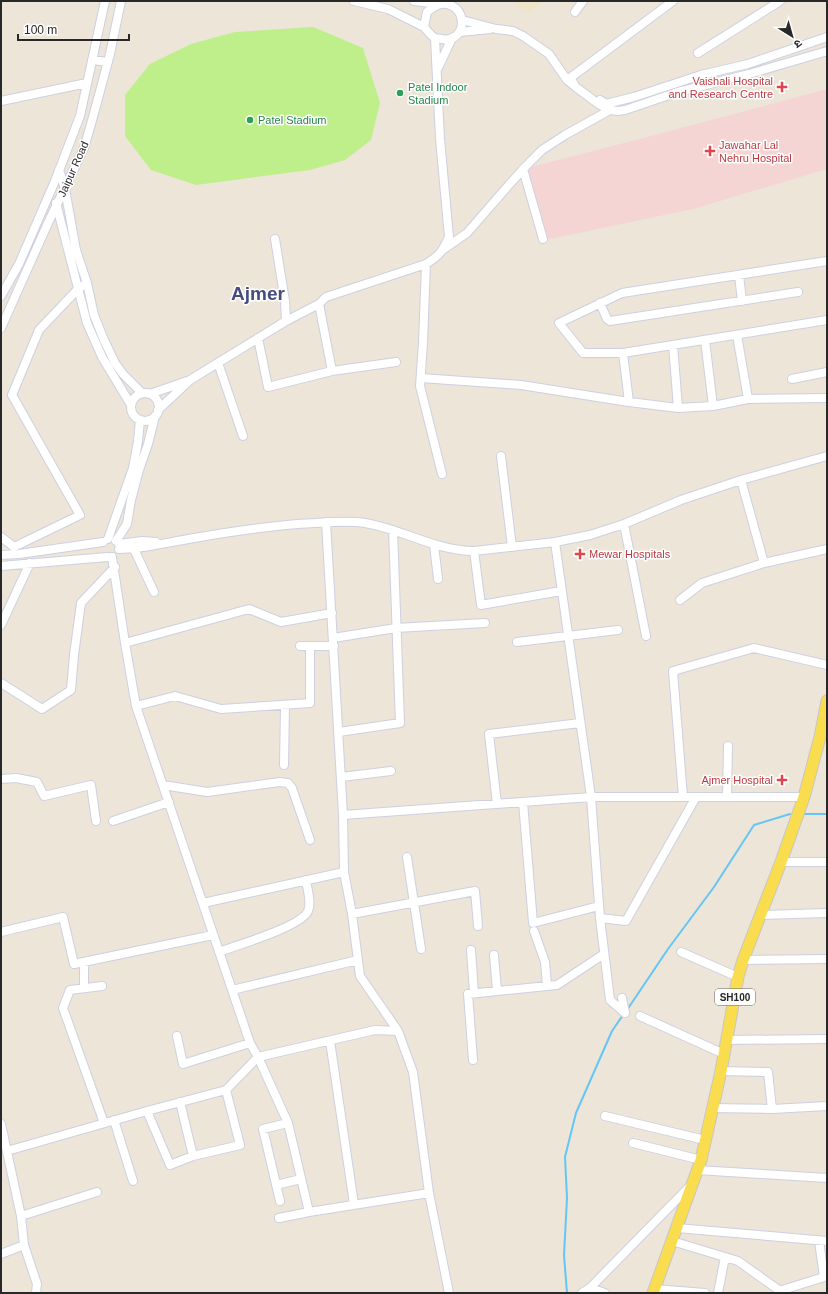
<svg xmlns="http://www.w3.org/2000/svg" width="828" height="1294" font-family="Helvetica,'Noto Sans Devanagari',sans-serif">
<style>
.education{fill:#efe4c6}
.medical{fill:#f4d5d4}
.pitch{fill:#beef8b}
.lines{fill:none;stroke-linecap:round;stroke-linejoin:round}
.stream{stroke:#63c6f6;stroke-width:2}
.minor-casing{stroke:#cdd0e2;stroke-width:10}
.major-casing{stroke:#c7c7c7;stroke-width:13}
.minor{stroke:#fff;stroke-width:8}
.major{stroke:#fadd4f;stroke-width:11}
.health-dot{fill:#e0444e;stroke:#fff;stroke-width:1.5}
.leisure-dot{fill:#2e9e5b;stroke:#fff;stroke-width:1.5}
.labels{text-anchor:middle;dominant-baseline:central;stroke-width:3;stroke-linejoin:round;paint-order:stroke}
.shield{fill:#fff;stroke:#686868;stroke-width:1}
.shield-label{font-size:10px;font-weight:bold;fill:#282828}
.health-label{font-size:11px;fill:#be3a42;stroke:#fff;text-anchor:end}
.leisure-label{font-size:11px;fill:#27864d;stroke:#fff;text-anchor:start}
.street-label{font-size:11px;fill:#282828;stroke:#fff}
.town-label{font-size:19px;font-weight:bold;fill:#464c7b;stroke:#fff}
</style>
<rect width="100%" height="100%" fill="#ece5d8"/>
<path class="education" d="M 514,1 L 544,1 L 529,12 L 520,9 Z"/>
<path class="medical" d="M 827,89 L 827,169 L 693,209 L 545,240 L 527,168 L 659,134 Z"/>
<path class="pitch" d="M 313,27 L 363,48 L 380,103 L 371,140 L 345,160 L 310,170 L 196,185 L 151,170 L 125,136 L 125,95 L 150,64 L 191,44 L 235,32 Z"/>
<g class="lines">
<path class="stream" d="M 804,814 L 827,814
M 627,1010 L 668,949 L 714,887 L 754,825 L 790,814
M 567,1293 L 564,1255 L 567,1198 L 565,1157 L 576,1113 L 612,1031 L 623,1015"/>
<defs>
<path id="minor" d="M 354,1 L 388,9 L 424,27
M 414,1 L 439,4
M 440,4 C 469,1 469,44 441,39 C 439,38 437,39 435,38 C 431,36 427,30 424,27 L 427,12 L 434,7 Z
M 575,12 L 583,1
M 462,20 L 496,29 L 513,31 L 523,36 L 549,54 L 567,80 L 577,88 L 600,105 L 610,110 L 618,111 L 625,110 L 678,92 L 749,74 L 827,51
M 460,32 L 490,29
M 698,53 L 780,1
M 92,60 L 108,62
M 438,68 L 452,38
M 574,84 L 570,78 L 673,1
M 600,100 L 606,104 L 634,97 L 701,75 L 748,64 L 827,37
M 1,101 L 87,83
M 523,169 L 543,239
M 59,170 L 65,189 L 76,250 L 87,283 L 94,315 L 104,340 L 115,363 L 123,374 L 142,393
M 56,203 L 87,323 L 102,357 L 131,405
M 275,239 L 285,301 L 286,321
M 444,249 L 467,233 L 507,187 L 526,166 L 542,150 L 565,135 L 610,110
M 827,261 L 622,293 L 559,323 L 583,353 L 623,353 L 827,320
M 426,264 L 423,343 L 420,386 L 442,474
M 739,275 L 742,301
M 1,296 L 19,264 L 55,181 L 80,116 L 105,1
M 600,303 L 607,319 L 610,321 L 798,292
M 1,328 L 48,223 L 84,148 L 93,117 L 110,54 L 121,1
M 737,335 L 748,399
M 258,338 L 268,387 L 332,371 L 319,304
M 705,340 L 713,406
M 673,345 L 678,408
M 623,353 L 629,402
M 218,363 L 243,436
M 332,371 L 396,362
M 421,378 L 521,385 L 629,402 L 678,408 L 713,406 L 748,399 L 827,398
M 792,379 L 827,372
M131 407a14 14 0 1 1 28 0a14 14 0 1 1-28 0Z
M 150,394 L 187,381
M 158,410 L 190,380 L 286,321 L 319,304 L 326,297 L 426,264 C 440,255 442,252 449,237 L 440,139 L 435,38
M 501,456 L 512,547
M 326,522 L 343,815 L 344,872 L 352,914 L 360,976 L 398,1031
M 624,524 L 646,636
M 1,537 L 14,547 L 80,515 L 12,395 L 39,330 L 78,289 L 87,283
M 108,539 L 133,468 L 138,441 L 140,420
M 116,541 L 127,524 L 131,500 L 139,470 L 148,444 L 155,416
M 555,542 L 591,797 L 600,918 L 610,1000 L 625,1013
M 119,544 L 142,541 L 156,542
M 434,545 L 438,579
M 119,549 C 145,549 169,542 194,538 C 234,531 274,525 315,523 C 328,522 343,521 357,522 C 398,526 433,551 474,551 L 555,542 L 590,535 L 624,524 L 681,500 L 741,480 L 827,456
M 134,549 L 154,592
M 474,551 L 481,605 L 561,591
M 1,555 L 19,554 L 103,542
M 112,557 L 125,643 L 136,706 L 250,1043 L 258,1057 L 375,1030 L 398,1031 L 413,1072 L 429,1193 L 449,1293
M 764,563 L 827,549
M 1,566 L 107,557
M 680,600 L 702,583 L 764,563 L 741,480
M 1,625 L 30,563
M 333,638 L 396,628 L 485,623
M 517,642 L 618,630
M 125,643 L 249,609 L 281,622 L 332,613
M 300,646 L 334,646
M 1,683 L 42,709 L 71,690 L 74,655 L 81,603 L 115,567
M 136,706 L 175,696 L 221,709 L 310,703 L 310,646
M 339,732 L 400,723 L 393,530
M 284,765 L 285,706
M 341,777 L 391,771
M 1,779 L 16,778 L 37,782 L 44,796 L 91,785 L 96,821
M 163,785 L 207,792 L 280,782 L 288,783 L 292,788 L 310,840
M 683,797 L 673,671 L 754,648 L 827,665
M 727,797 L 728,746
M 523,802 L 533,923 L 599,906
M 497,804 L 489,734 L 580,723
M 343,815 L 591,797 L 804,797
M 113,821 L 169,802
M 407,857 L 421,949
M 781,862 L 827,862
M 203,903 L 344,872
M 352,914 L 475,891 L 478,926
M 760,915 L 827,913
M 600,918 L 626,921 L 696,797
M 534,931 L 545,962 L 547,986
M 1,932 L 63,917 L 74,964 L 213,935
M 471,950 L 474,993
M 219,952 C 237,945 301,927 308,911 C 312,902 307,889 306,880
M 681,952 L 738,977
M 494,955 L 497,991
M 743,960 L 827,959
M 102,986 L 70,990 L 63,1008 L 104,1123
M 84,988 L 84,962
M 232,990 L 358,960
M 622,998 L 625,1013
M 640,1016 L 724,1054
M 177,1036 L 183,1064 L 250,1043
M 726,1040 L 827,1039
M 330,1041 L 354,1204
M 473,1060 L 468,994 L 557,985 L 604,954
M 721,1071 L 768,1072 L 772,1109
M 180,1102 L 193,1156
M 712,1108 L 772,1109 L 827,1106
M 147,1111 L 170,1165 L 193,1156 L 240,1145 L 226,1090 L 258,1057 L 288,1123 L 309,1212
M 605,1116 L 705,1140
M 114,1120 L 133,1181
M 1,1124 L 21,1216 L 24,1245 L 37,1284 L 36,1293
M 633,1143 L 701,1160
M 7,1151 L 147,1111 L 226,1090
M 697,1170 L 827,1178
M 276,1185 L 301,1179
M 280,1201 L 263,1129 L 288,1123
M 21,1216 L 97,1192
M 279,1218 L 309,1212 L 429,1193
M 677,1228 L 827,1241
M 672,1241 L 738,1261 L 783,1293
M 819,1241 L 824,1277
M 1,1254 L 24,1245
M 590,1288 L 605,1293
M 654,1289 L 705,1293
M 779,1291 L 827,1276
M 582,1293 L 590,1288 L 691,1185
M 718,1293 L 725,1257"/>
<path id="major" d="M 653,1293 L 701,1160 L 721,1071 L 738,977 L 743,960 L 781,862 L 804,797 L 820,737 L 827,701"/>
</defs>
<use href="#minor" class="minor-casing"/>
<use href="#major" class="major-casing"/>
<use href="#minor" class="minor"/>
<use href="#major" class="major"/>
</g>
<g class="health-dot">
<path d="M780 81h4v4h4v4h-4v4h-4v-4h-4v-4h4z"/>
<path d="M708 145h4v4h4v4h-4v4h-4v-4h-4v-4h4z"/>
<path d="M578 548h4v4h4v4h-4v4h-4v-4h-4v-4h4z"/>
<path d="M780 774h4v4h4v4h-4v4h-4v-4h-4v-4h4z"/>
</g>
<g class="leisure-dot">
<circle cx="400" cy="93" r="4"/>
<circle cx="250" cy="120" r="4"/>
</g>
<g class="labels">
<rect class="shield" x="715" y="989" width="40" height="16" rx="3"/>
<g class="shield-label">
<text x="735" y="997">SH100</text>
</g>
<g class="health-label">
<text x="773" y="81">Vaishali Hospital<tspan x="773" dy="13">and Research Centre</tspan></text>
<text x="719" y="145" text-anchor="start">Jawahar Lal<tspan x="719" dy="13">Nehru Hospital</tspan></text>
<text x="589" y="554" text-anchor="start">Mewar Hospitals</text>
<text x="773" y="780">Ajmer Hospital</text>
</g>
<g class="leisure-label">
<text x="408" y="87">Patel Indoor<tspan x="408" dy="13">Stadium</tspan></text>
<text x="258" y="120">Patel Stadium</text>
</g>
<g class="street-label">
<text transform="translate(73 169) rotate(-66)">Jaipur Road</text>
</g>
<g class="town-label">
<text x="258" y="293">Ajmer</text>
</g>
</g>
<rect width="828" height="1294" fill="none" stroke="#282828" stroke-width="4"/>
<g transform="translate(792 36) rotate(143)" stroke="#ffffff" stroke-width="3" paint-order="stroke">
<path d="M0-3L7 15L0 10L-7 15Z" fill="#282828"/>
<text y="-6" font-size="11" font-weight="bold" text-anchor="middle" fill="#282828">उ</text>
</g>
<path d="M18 34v6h111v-6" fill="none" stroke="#282828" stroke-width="2"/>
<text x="24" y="34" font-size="12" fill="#282828" stroke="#ffffff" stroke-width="3" paint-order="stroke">100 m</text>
</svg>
